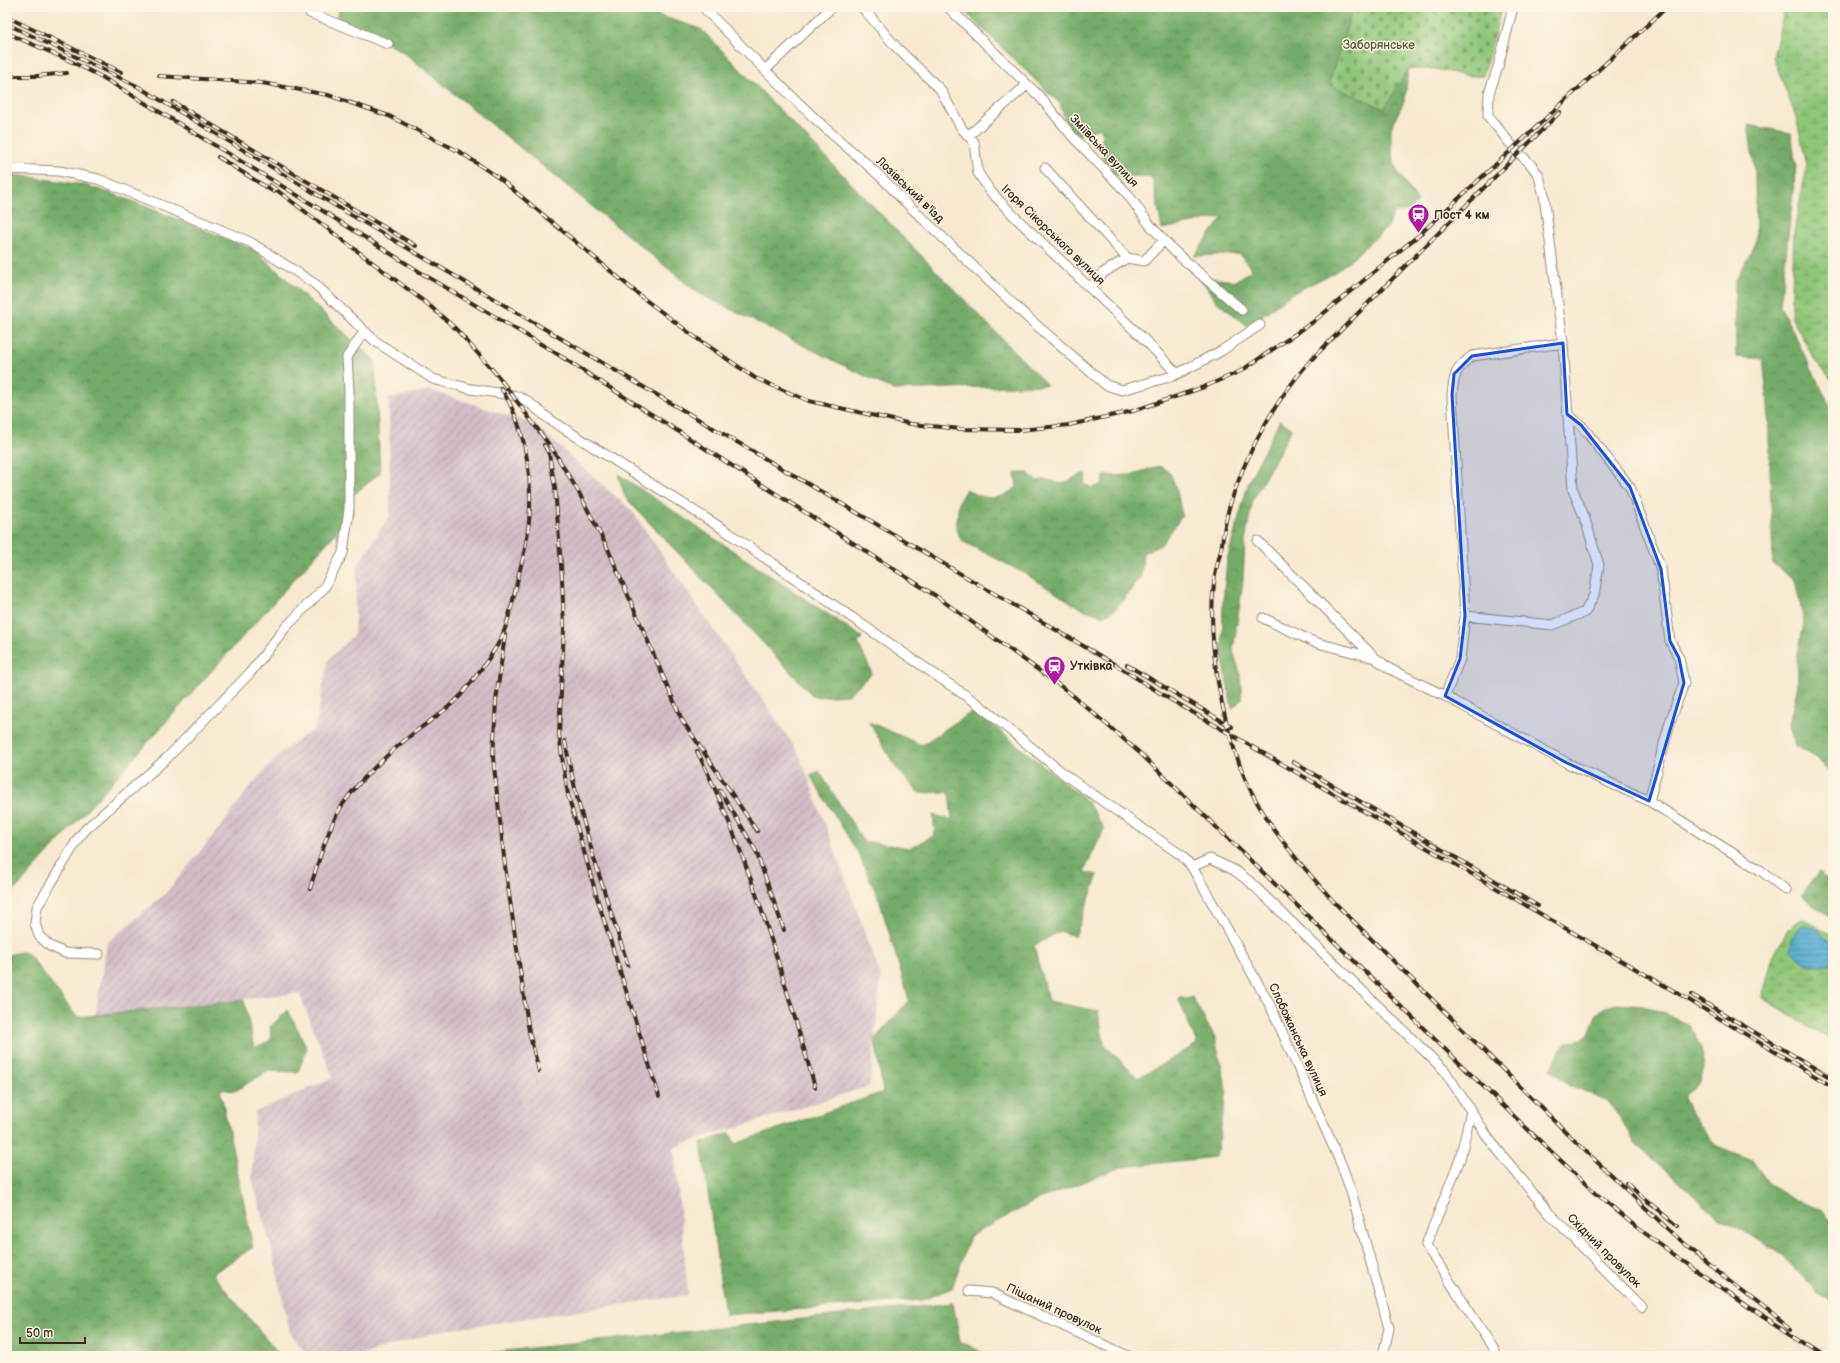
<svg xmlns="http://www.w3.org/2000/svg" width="1840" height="1363" font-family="'Balsamiq Sans',sans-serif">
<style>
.industrial{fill:url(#industrial-furrows)}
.forest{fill:url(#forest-crowns);stroke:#586a43}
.wetland{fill:url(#wetland-marsh);stroke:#66784b}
.cemetery{fill:url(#cemetery-stones);stroke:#66784b}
.water{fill:url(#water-rules);stroke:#466c77}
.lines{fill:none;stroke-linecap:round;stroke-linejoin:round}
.street-casing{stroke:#998a78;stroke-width:11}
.street{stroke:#fff;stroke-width:9}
.rail-casing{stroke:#3b2a1e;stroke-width:4}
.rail{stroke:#fcf5e5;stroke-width:2.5;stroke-dasharray:8;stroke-linecap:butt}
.marked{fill:#1d4ed8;fill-opacity:0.2;stroke:#1d4ed8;stroke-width:3;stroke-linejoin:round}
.labels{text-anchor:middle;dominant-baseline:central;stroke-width:3;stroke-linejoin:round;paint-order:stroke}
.park-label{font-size:12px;fill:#545939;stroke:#fcf5e5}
.street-label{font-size:12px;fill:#3b2a1e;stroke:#fcf5e5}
.poi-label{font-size:12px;font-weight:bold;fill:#3b2a1e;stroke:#fcf5e5;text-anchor:start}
</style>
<defs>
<pattern id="industrial-furrows" width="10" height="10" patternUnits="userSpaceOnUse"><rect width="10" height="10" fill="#d2bdc7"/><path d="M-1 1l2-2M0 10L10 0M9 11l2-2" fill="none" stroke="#ac9aa1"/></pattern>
<pattern id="forest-crowns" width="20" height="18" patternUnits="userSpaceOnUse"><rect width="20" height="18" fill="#74ab68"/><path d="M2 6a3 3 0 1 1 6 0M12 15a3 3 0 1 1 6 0" fill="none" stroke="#608b55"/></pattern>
<pattern id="wetland-marsh" width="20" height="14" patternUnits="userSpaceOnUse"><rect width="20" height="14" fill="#90c678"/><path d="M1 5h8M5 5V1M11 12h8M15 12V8" fill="none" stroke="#77a162"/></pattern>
<pattern id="cemetery-stones" width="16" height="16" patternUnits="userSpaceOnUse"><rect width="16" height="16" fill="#90c678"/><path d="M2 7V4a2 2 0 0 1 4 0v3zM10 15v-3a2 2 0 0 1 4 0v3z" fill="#77a162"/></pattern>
<pattern id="water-rules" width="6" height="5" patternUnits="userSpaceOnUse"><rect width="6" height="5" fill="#52add0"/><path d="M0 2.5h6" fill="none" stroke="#458da8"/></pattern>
</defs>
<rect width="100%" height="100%" fill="#fcf5e5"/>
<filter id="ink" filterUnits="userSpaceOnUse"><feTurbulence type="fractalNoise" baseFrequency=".025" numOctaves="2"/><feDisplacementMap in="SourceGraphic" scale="8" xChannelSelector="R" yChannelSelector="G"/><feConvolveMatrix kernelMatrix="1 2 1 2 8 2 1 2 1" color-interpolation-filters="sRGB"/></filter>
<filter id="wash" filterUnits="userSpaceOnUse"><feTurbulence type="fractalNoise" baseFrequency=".012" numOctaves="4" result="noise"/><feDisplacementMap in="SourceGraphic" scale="16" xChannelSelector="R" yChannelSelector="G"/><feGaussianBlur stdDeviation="0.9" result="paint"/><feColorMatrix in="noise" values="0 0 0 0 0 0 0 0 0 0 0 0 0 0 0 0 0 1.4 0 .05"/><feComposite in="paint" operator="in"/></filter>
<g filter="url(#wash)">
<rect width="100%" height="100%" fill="#f7e9d1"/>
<path class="industrial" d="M 430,390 L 534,424 L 632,511 L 799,753 L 881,976 L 870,1086 L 674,1147 L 688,1295 L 439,1331 L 358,1356 L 308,1356 L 290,1333 L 273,1254 L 252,1179 L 255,1112 L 333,1078 L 299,993 L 95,1016 L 107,943 L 166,893 L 222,825 L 254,782 L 282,751 L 315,729 L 328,660 L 354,635 L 357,567 L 390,515 L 389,399 Z"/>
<path class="forest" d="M 340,7 L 633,7 L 701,29 L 1047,385 L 893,390 L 698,293 L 402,51 L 337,18 Z
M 960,7 L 1353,7 L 1329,83 L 1408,69 L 1405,99 L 1391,128 L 1391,147 L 1396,169 L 1418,202 L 1408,210 L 1393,213 L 1389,226 L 1337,271 L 1293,293 L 1248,326 L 1217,302 L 1199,277 L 1235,281 L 1252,270 L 1240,254 L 1194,256 L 1223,217 L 1162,229 L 1152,177 L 1105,175 L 1101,128 L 1070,137 L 1060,104 Z
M 1748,125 L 1791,133 L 1796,166 L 1780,306 L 1833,412 L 1833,490 L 1830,501 L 1833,518 L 1833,776 L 1817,758 L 1795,746 L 1789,725 L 1798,684 L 1797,658 L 1804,623 L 1795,580 L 1773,564 L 1768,405 L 1763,359 L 1736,357 L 1735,282 L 1756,243 L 1755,172 Z
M 17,175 L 85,185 L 127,199 L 255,250 L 375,361 L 380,473 L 352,496 L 352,515 L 7,899 L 7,205 L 12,201 L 7,193 L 7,177 Z
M 1280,420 L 1292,429 L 1253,499 L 1245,542 L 1243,581 L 1233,651 L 1240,673 L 1242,699 L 1232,709 L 1222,653 L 1223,602 L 1227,560 L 1249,481 Z
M 1159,466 L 1170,472 L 1177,491 L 1182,516 L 1161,545 L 1143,553 L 1141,576 L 1116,609 L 1103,616 L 1080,608 L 1024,573 L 962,541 L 956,530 L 959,501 L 966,489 C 984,500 999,502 1017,487 L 1015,473 L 1028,473 L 1037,481 L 1044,479 L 1062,484 L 1082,474 L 1087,474 L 1084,484 L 1092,488 C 1100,486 1104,484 1104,476 L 1131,475 Z
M 618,474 L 862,637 L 858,643 L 872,673 L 848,695 L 814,697 L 625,497 Z
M 974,710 L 1087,801 L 1104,829 L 1084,872 L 1098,875 L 1075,937 L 1060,931 L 1034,946 L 1048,1001 L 1098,1011 L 1104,1044 L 1138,1078 L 1197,1044 L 1178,998 L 1192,997 L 1215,1038 L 1227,1090 L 1216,1157 L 1121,1167 L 1039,1199 L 970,1236 L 952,1288 L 922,1300 L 725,1315 L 701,1143 L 730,1133 L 735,1144 L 883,1092 L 875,1039 L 909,1000 L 879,899 L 858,853 L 810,775 L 819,771 L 863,841 L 910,848 L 935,835 L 933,815 L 952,820 L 949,792 L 919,793 L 897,769 L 869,722 L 922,745 Z
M 1819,872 L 1833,887 L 1833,919 L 1801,895 Z
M 26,951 L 77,1017 L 244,1000 L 254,1048 L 271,1040 L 270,1027 L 288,1010 L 307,1048 L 298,1072 L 268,1071 L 235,1091 L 220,1089 L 253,1247 L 212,1274 L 281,1356 L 7,1356 L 7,955 Z
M 1616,1004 L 1643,1006 L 1665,1013 L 1689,1025 L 1701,1047 L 1704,1068 L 1699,1084 L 1684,1094 L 1684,1100 L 1692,1117 L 1717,1146 L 1752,1160 L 1769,1184 L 1796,1200 L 1819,1209 L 1833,1222 L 1833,1302 L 1817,1292 L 1783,1256 L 1742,1229 L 1720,1219 L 1703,1204 L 1664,1168 L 1636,1145 L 1621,1119 L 1606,1100 L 1569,1085 L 1551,1070 L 1556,1057 L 1566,1043 L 1582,1039 L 1589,1033 L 1596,1015 L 1603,1008 Z
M 953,1303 L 960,1341 L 989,1356 L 458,1356 Z"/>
<path class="wetland" d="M 1785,7 L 1833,7 L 1833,381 L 1816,362 L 1791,317 L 1794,232 L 1807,165 L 1796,117 L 1773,57 Z
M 1802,919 L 1833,935 L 1833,1039 L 1827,1037 L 1762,998 L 1773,957 L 1788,929 Z"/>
<path class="cemetery" d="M 1353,7 L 1502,7 L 1483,76 L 1469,76 L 1435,69 L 1408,69 L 1384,109 L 1329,84 Z"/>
<path class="water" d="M 1802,925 L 1818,929 L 1833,944 L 1833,963 C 1812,968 1805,966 1791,950 L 1792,937 Z"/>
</g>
<g filter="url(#ink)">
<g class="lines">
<defs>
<path id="street" d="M 306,7 L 310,13 L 388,44
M 703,7 C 742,47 781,87 822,125 C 848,149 877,170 900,197 L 1027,317 L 1106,385 L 1122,390 L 1173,376 L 1221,351 L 1260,325
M 862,7 L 897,48 L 940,89 L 962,129 L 974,142 L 978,173 L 991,192 L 1016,218 L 1149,344 L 1177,374
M 948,7 L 1040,97 L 1073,137 L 1126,192 L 1150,225 L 1174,251 L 1242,310
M 765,70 L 832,7
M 968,136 L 1027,85
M 1045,168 L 1127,258
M 7,169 L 59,171 L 98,179 L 250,242 L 315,284 L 375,341 L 433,379 L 471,389 L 512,395 L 526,400 L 549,419 L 723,529 L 978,704 L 1069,778 L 1181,855 L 1192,867 L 1270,1005 L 1342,1166 L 1351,1191 L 1389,1328 L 1383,1356
M 1090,288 L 1103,273 L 1127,258 L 1144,261 L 1164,240
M 1567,414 L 1581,425 L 1630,487 L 1661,569 L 1670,641 L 1679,658 L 1684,683 L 1670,722 L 1649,801
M 1258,541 L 1375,658 L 1390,669 L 1445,696 L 1567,763 L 1649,801 L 1760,870 L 1786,890
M 1465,616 L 1452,395 C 1454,375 1455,369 1472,356 L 1563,343
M 1263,618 L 1314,642 L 1375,658
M 1445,696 L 1460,659 L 1465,616 L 1552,625 L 1585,612 L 1594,595 L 1599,565 L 1584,516 L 1573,490 L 1563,343 L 1544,195 L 1539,176 L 1532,166 L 1513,147 L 1488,116 L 1489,93 L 1498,67 L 1513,7
M 1192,867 L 1210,859 L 1234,870 L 1249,881 L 1445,1071 L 1489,1139 L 1549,1213 L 1642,1307
M 99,954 L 65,953 L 50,946 L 39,936 L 35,923 L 37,907 L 79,837 L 87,828 L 167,758 L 249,674 L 285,628 L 324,588 L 343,553 L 349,509 L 349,391 L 347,357 L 364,332
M 1471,1111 L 1460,1159 L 1426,1245 L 1495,1351 L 1495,1356
M 969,1291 L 992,1293 L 1128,1356"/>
</defs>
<use href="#street" class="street-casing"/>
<use href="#street" class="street"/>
<defs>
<path id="rail" d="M 7,17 L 121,72
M 7,24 L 137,86 L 336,206 L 1119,667 L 1168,698 L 1679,994 L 1833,1087
M 7,33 L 68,60 L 102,77 L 315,206 L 423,274 L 551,350 L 936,596 L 1070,693 L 1141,754 L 1521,1123 L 1591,1189 L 1635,1226 L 1683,1261 L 1752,1310 L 1825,1356
M 7,76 L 37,76 L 67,73
M 159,76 L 262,83 L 328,95 L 389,116 L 460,152 L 499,178 L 643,298 L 695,337 L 755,378 L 809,401 L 911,424 L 961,429 L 1020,430 L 1069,425 L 1133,411 L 1204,387 L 1241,371 L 1313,322 L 1419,235 L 1667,7
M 173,102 L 416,246
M 1560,112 L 1310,361 C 1273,403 1245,455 1229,508 C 1225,522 1223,536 1221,550 C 1218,561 1215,572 1214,583 C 1207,643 1221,719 1244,776 C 1264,824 1301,865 1335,903 L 1576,1142 L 1672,1233 L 1729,1281 L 1792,1329
M 218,157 L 274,192
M 270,185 L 430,306 L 456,329 L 498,376 L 553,450 L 578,491 L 608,549 L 682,720 L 757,831
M 544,445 L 549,454 L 555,487 L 562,579 L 564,628 L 559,734 L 563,764 L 568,795 L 598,901 L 659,1096
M 505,635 L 496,701 L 493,757 L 505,866 L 529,1032 L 539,1071
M 1127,665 L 1232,727
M 565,741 C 579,818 604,891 628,965
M 697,751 C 750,857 782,973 815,1087
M 1293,762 L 1538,906
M 720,790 L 756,851 L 784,930
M 310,889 C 317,865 324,841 335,818 C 348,790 386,755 410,736 C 427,722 447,711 462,694 C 474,679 496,651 503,634 C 510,616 514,597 518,578 C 521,565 525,551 527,537 C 535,488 528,430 501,388
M 1692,995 L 1833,1079
M 1626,1183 L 1677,1226"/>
</defs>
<use href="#rail" class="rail-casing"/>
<use href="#rail" class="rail"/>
</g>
</g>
<path class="marked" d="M 1563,343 L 1567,414 L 1581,425 L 1630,487 L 1661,569 L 1670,641 L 1679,658 L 1684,683 L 1649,801 L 1567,763 L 1445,696 L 1460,659 L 1465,616 L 1452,395 L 1454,374 L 1472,356 Z"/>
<defs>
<symbol id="station-pin" viewBox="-11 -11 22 30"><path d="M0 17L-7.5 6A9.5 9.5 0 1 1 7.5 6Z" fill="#b5179e" stroke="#fcf5e5"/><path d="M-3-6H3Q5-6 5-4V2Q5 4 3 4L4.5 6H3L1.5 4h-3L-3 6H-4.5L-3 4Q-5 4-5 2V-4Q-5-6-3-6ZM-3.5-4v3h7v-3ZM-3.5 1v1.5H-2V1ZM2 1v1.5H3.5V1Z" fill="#fff"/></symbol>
</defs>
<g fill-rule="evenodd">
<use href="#station-pin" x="1406" y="202" width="25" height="34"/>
<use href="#station-pin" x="1042" y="654" width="25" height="34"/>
</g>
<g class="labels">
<g class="park-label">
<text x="1379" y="45">Заборянське</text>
</g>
<g class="street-label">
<text transform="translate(1104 151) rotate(47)">Зміївська вулиця</text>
<text transform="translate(910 190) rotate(44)">Лозівський в'їзд</text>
<text transform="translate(1053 235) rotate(44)">Ігоря Сікорського вулиця</text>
<text transform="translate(1298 1040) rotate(65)">Слобожанська вулиця</text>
<text transform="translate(1604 1251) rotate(45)">Східний провулок</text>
<text transform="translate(1054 1309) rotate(25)">Піщаний провулок</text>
</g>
<g class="poi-label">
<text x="1434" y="215">Пост 4 км</text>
<text x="1070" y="666">Уткiвка</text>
</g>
</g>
<rect width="1840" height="1363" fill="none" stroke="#fcf5e5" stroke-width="24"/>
<path d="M20 1337v6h65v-6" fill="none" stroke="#3b2a1e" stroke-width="2"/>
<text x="26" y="1337" font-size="12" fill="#3b2a1e" stroke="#fcf5e5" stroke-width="3" paint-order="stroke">50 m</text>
</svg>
